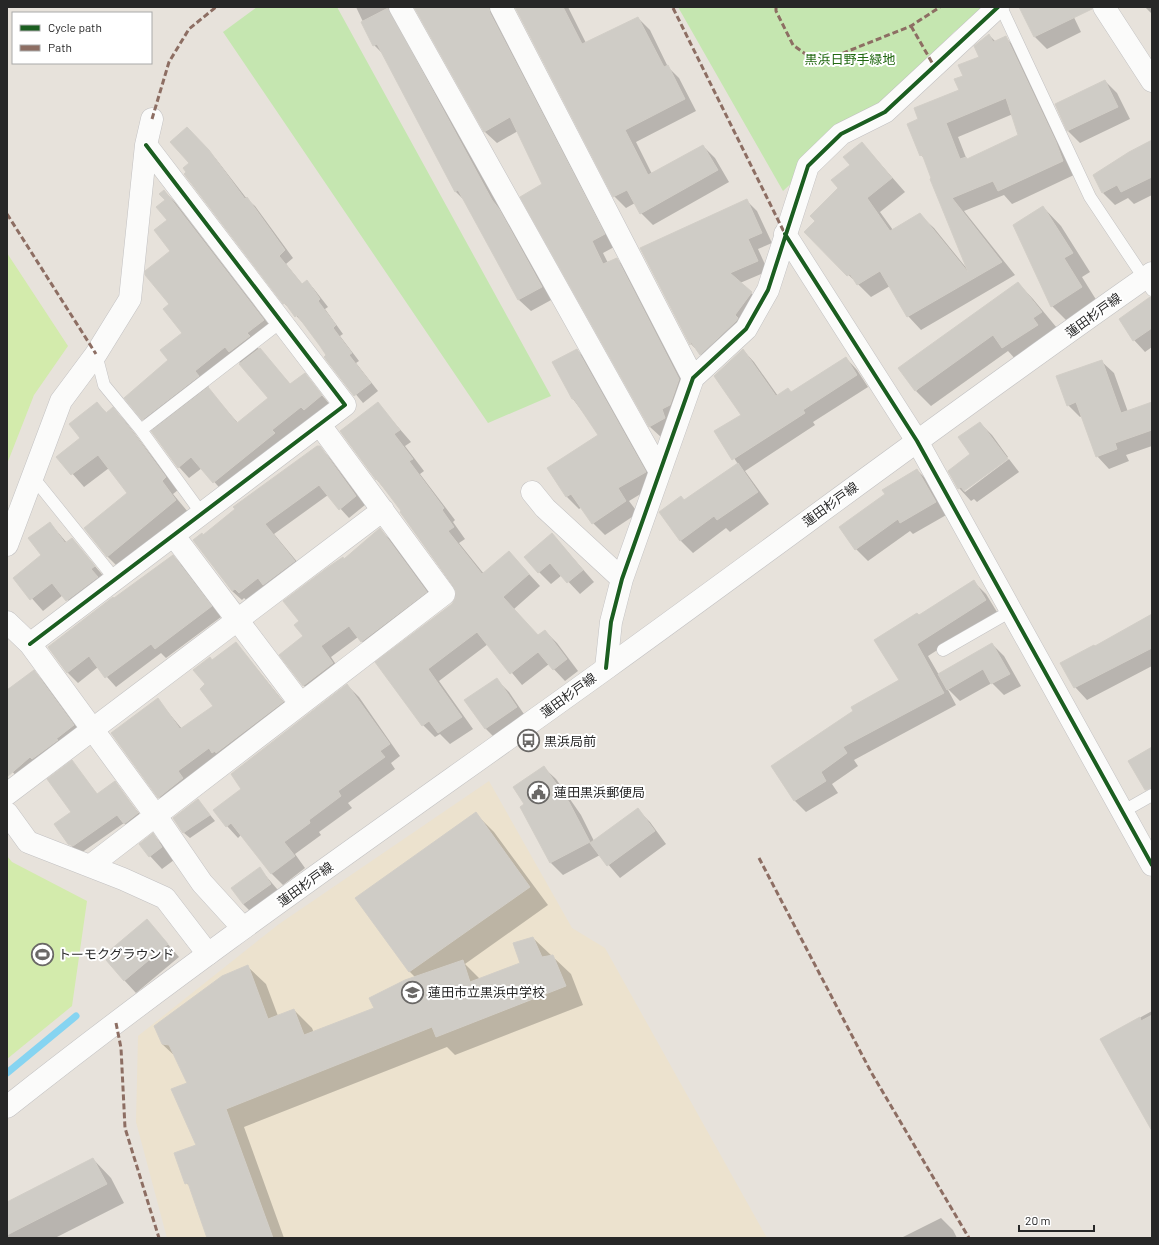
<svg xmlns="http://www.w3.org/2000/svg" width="1159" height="1245" font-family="Barlow,'Noto Sans JP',sans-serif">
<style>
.education{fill:#ece2ce}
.green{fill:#c5e6b0}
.pitch{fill:#d3ebac}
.shadow{fill:#0003;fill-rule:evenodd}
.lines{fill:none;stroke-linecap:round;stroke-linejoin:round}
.stream{stroke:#86d4f1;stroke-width:7}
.building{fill:#cfccc6;stroke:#d2cec7;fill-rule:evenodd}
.lane-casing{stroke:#c2c1c2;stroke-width:13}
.street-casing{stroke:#c2c1c2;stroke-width:23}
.secondary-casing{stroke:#c2c1c2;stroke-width:23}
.lane{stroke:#fbfbfa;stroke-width:12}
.street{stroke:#fbfbfa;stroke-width:22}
.secondary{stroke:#fbfbfa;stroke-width:22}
.quiet{stroke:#8d6e63;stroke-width:3;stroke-dasharray:6 3;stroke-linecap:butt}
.cycleway-casing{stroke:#fff;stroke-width:6}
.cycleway{stroke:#1b5e20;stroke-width:4}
.labels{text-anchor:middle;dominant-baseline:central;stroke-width:4;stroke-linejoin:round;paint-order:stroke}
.park-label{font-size:13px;fill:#226912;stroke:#fff}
.street-label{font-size:13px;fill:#272727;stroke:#fff}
.poi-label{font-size:13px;fill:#272727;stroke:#fff;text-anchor:start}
</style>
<rect width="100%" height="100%" fill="#e7e2db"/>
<path class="education" d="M 489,781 L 572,928 L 605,948 L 767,1238 L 167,1238 L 136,1122 L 138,1036 L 279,924 Z"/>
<path class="green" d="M 257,7 L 337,7 L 551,396 L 488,423 L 223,32 Z
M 678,7 L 985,7 L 954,32 L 873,112 L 861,118 L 783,191 Z"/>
<path class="pitch" d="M 7,253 L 68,346 L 34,395 L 7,464 Z
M 7,856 L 12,862 L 87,901 L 72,1006 L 7,1059 Z"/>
<path class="shadow" d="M 356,7 L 408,7 L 553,299 L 531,311 L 519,300 L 464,200 L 455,191 L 384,55 L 374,45 Z
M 415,7 L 496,7 L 616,246 L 603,253 L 608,263 L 617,259 L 628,271 L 691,391 L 662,438 L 650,427 L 522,197 L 544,185 L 518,131 L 497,143 L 485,132 Z
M 516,7 L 568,7 L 586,43 L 638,18 L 650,30 L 668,67 L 679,78 L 696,111 L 636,142 L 652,174 L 703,146 L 715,158 L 729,182 L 653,225 L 641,213 L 635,203 L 626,208 L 614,196 Z
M 1029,7 L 1069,7 L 1081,32 L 1047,49 L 1035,37 L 1022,10 Z
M 1145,7 L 1152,7 L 1152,14 Z
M 989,35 L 996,42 L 1006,38 L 1019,51 L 1076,174 L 1012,204 L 1004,195 L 964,211 L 1015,275 L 921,330 L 908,316 L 890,286 L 871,297 L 805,232 L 816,221 L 839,188 L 862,143 L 905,192 L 880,212 L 893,230 L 920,215 L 934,228 L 968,270 L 924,158 L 921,155 L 919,120 L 960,91 L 964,76 L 980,57 ZM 1013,114 L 1019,136 L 967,160 L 958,137 Z
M 1105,81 L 1117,93 L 1130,119 L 1080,143 L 1068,131 L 1056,105 Z
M 195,136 L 216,159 L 247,199 L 255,206 L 293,258 L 286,264 L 302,284 L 307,281 L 314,289 L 328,307 L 325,309 L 343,334 L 340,336 L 359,361 L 356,363 L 378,391 L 363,403 L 325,357 L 327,356 L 321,346 L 304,324 L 284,303 L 190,163 Z
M 1152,141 L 1152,195 L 1134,204 L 1128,198 L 1115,205 L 1103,193 Z
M 164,191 L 175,202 L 274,331 L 257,344 L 258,348 L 291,385 L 304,374 L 332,407 L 225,494 L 202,468 L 189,478 L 179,467 L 154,430 L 143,419 L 169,360 L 184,333 L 170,305 L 171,251 ZM 235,357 L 269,398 L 238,423 L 207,388 L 209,387 L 204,382 Z
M 747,201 L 757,211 L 772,243 L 758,249 L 768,271 L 740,283 L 762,303 L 710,364 L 691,344 L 641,248 Z
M 1043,207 L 1061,226 L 1090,272 L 1082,277 L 1100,306 L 1070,324 L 1052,306 Z
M 1018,283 L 1033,299 L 1057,328 L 1019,363 L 1008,351 L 931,406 L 916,391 Z
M 1152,301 L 1152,347 L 1145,352 L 1134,340 Z
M 577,350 L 589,362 L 657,484 L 629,501 L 638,513 L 605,535 L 593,523 L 582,507 L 579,509 L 567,497 L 548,468 L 600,435 L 573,399 Z
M 743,350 L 754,362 L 778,396 L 792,393 L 846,358 L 857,370 L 868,387 L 813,422 L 815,425 L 745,471 L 769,504 L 730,532 L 726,528 L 693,553 L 681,541 L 660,512 L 684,501 L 738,464 L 716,432 L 743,415 Z
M 1101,361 L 1114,373 L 1128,412 L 1152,403 L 1152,446 L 1126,455 L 1129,461 L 1109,469 L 1097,456 L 1082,416 L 1080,417 L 1068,405 Z
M 97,404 L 107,413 L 113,409 L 125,421 L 178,490 L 173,494 L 188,512 L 119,568 L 107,556 L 129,493 L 109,468 L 84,487 L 58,457 L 82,439 Z
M 378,404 L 411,442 L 405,446 L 424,471 L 420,474 L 455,520 L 453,522 L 465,539 L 459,543 L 484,574 L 509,552 L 540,586 L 514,609 L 538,636 L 545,631 L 557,643 L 578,671 L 565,681 L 549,664 L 522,685 L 488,644 L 439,681 L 473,729 L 450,744 L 440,734 L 435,737 L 423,725 L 377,663 L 452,605 L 457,599 L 457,592 L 401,512 L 403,511 L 377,480 L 341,431 Z
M 980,423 L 992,435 L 1008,457 L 963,490 L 965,492 L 1009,459 L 1019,472 L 977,502 L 974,499 L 971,501 L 959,488 L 972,455 Z
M 319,447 L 329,457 L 365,505 L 349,518 L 328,495 L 274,534 L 304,570 L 249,602 L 244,598 L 242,600 L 232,591 L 203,536 Z
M 917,470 L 929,482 L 948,514 L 913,534 L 910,531 L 868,561 L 856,549 Z
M 50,523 L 67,543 L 72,539 L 106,579 L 79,612 L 63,595 L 43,611 L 14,578 L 42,556 Z
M 380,530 L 391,540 L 437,603 L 372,652 L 358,637 L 331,657 L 343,675 L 315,696 L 304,686 L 281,655 L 304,636 L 300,622 L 344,560 Z
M 552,534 L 594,582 L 580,594 L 562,575 L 551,584 L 539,572 Z
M 173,556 L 183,566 L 221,617 L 166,658 L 161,653 L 116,687 L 98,667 L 78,683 L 68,673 L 49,648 Z
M 973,581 L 986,594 L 997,612 L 928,656 L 939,675 L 992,644 L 1004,656 L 1021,686 L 1004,695 L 992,683 L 960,701 L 947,688 L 956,705 L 854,760 L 858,766 L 832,784 L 838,793 L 806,812 L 794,800 L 900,680 L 919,616 Z
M 1152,616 L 1152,666 L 1087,700 L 1075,687 L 1095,647 Z
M 236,643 L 292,712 L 169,807 L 159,797 L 158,700 L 182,729 L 214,706 L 206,684 L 212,661 Z
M 34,671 L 44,682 L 84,737 L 23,783 L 7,766 L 7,691 Z
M 496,679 L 509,692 L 528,720 L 498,741 L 486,729 L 466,701 Z
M 347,685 L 359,697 L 400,756 L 391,763 L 395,769 L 348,803 L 352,808 L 319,832 L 321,835 L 295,854 L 305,868 L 283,885 L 272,874 L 241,835 L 238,838 L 227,826 L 243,789 Z
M 72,762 L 98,795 L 115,783 L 145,821 L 132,831 L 124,823 L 81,853 L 77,852 L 69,843 L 73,812 Z
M 543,767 L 556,779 L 581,815 L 594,841 L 638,810 L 650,822 L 666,844 L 620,878 L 600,855 L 563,875 L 551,863 L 521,807 L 526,804 Z
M 198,800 L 215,821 L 190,838 L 184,833 Z
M 476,814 L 494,832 L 548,905 L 465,964 L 480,979 L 521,964 L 533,938 L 571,974 L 583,1005 L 455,1055 L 447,1047 L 244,1127 L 284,1238 L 208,1238 L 191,1187 L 186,1183 L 197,1146 L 189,1083 L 177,1058 L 162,1044 L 247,966 L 266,984 L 278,1016 L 294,1010 L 312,1028 L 314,1033 L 375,1009 L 415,977 L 409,971 Z
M 153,835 L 165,847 L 174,860 L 162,869 L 150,856 Z
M 260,869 L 283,896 L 255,916 L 243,904 Z
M 147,920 L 179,957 L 136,993 L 124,980 Z
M 1152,1011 L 1152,1124 L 1101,1039 Z
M 93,1159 L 111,1178 L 124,1203 L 55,1238 L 7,1238 L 7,1203 Z
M 941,1218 L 953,1230 L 957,1238 L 901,1238 Z"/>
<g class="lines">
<path class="stream" d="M 7,1073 L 76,1016"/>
</g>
<path class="building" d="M 414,7 L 489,7 L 490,13 L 605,234 L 592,241 L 603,264 L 617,258 L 679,379 L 670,405 L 662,409 L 665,418 L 649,427 L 520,197 L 542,184 L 510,117 L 484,132 Z
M 515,7 L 563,7 L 582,44 L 638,17 L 664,67 L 668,65 L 685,99 L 625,130 L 648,175 L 703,145 L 718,170 L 640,214 L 627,190 L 613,197 Z
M 1019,7 L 1092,7 L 1092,9 L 1034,37 Z
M 388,8 L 492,200 L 499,209 L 542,287 L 518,300 L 458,190 L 455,192 L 377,44 L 373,46 L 361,22 Z
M 989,34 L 993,42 L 1006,36 L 1056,142 L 1063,161 L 998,191 L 993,181 L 952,198 L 1002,262 L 907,317 L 880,271 L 857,285 L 850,274 L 847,276 L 804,232 L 815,221 L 810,216 L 838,188 L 831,180 L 850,165 L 843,157 L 862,142 L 892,178 L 867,198 L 890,231 L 920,213 L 968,272 L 930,179 L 931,178 L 922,154 L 920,156 L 907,124 L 918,119 L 914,108 L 959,90 L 954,79 L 963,76 L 958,65 L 979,57 L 974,46 ZM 1006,98 L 1018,135 L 967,159 L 966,157 L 960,159 L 946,123 Z
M 1105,80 L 1118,107 L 1067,131 L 1055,104 Z
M 187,127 L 209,150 L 245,199 L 247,197 L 285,250 L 279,256 L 302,284 L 307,280 L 320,299 L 318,301 L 336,325 L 333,328 L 352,353 L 349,355 L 371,383 L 354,396 L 324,357 L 326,355 L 320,346 L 297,315 L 295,317 L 285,303 L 283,304 L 184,174 L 186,172 L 183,168 L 189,163 L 170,142 Z
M 1152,140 L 1152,177 L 1121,192 L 1117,185 L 1102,193 L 1093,175 L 1129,152 Z
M 164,190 L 264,320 L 247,333 L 250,336 L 229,352 L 225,347 L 195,371 L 199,376 L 142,420 L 124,398 L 168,360 L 160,350 L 182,333 L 163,309 L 169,304 L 145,275 L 145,271 L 170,251 L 154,230 L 167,220 L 156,207 L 165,200 L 159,194 Z
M 747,199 L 762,233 L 748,239 L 758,261 L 730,273 L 752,292 L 735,315 L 738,318 L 736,321 L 700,355 L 691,342 L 690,345 L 640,248 Z
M 1043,206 L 1073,253 L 1064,258 L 1082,287 L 1051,307 L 1013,225 Z
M 1018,282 L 1042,312 L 1033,318 L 1038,325 L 1002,348 L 993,335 L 915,391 L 898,368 Z
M 1150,297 L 1152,297 L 1152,328 L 1133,341 L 1119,319 Z
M 260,348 L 290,384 L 305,373 L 322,395 L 304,410 L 301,407 L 272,430 L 275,433 L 213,483 L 191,457 L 178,468 L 151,431 L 208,387 L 237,423 L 268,398 L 239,364 Z
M 577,349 L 646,472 L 618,488 L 626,501 L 592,524 L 571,494 L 566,497 L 547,468 L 598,435 L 574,399 L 572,399 L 552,362 Z
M 743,349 L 776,396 L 788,388 L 791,392 L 846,357 L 857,375 L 803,410 L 805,413 L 732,460 L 714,431 L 741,415 L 714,376 Z
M 1102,360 L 1121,413 L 1152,402 L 1152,430 L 1115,443 L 1117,449 L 1096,457 L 1076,402 L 1067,406 L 1056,376 Z
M 97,402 L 106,413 L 113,407 L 135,435 L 166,477 L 162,481 L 176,500 L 107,557 L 84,528 L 127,493 L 98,455 L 71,475 L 56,457 L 80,438 L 69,424 Z
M 378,402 L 400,430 L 394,434 L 413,459 L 409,461 L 444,508 L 442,510 L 454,527 L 448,531 L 482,574 L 509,551 L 529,574 L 503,597 L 538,635 L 545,630 L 567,659 L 553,670 L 538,652 L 510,674 L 477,632 L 428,669 L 462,717 L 438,733 L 429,721 L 422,726 L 375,662 L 452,604 L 455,599 L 456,593 L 454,587 L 400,512 L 401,511 L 377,479 L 376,480 L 340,431 Z
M 980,422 L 1008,459 L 964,491 L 961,487 L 958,489 L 948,471 L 970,454 L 958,437 Z
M 317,446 L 320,446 L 356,496 L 339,510 L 319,485 L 265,524 L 295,561 L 263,585 L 258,578 L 239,593 L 235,589 L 232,591 L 193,540 L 202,533 L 203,535 L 235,509 L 233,507 Z
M 738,463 L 758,492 L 717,520 L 714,516 L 680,541 L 659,512 L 681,496 L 684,500 Z
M 917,469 L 936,502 L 900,523 L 898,519 L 855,550 L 839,527 L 885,494 L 882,490 Z
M 50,522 L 65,543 L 72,538 L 95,566 L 91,569 L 98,577 L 66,601 L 52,583 L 30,600 L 13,578 L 41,555 L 28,538 Z
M 380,528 L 427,592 L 361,642 L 349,626 L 321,646 L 333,663 L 303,686 L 279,655 L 303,636 L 294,625 L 299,621 L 283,601 L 327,568 L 343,557 L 344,559 Z
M 552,533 L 583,570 L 567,583 L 550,563 L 538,573 L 524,557 Z
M 173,555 L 212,606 L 155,649 L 151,644 L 105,678 L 89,656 L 67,673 L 48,647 L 113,597 L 114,598 Z
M 974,580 L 986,600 L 917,644 L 944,693 L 843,747 L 847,753 L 821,772 L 826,781 L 794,801 L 771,766 L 853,711 L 851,707 L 899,680 L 874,640 L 917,613 L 919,615 Z
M 1152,614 L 1152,648 L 1074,688 L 1060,663 L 1094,645 L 1095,646 Z
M 236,642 L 283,702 L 216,753 L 215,751 L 212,753 L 209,748 L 178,771 L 183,778 L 158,798 L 111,733 L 158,698 L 180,729 L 213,706 L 200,689 L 205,684 L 193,670 L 210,657 L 212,660 Z
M 992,643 L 1010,674 L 991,684 L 983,669 L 947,690 L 938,674 Z
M 34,670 L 74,725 L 56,739 L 58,740 L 32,759 L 30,757 L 7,777 L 7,690 Z
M 497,678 L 517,707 L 485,729 L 464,700 Z
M 347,684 L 390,744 L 380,751 L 385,757 L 338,791 L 341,796 L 309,820 L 310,823 L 284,842 L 295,856 L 271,874 L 231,823 L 226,827 L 213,810 L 241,789 L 231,774 Z
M 1152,747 L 1152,788 L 1145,790 L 1128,761 Z
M 72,760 L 97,794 L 115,781 L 138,813 L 124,824 L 117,815 L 73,846 L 68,844 L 54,824 L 71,812 L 47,779 Z
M 544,766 L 569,802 L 590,842 L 550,863 L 520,807 L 524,804 L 513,787 Z
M 198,799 L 210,815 L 183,833 L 173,818 Z
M 638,808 L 655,831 L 607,866 L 590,843 Z
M 476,812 L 530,887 L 409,972 L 355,898 Z
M 153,833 L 162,847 L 149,857 L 139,844 Z
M 260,867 L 271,884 L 243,904 L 231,888 Z
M 147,919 L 168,944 L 124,981 L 106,960 L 113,955 L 109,951 Z
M 533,937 L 542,957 L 553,955 L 566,986 L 436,1037 L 432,1027 L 226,1109 L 273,1238 L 207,1238 L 188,1183 L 185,1184 L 174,1153 L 196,1145 L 171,1089 L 187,1083 L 169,1045 L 162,1044 L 154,1026 L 222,976 L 248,965 L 268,1019 L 294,1009 L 304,1035 L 374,1008 L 369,998 L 405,980 L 463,960 L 470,982 L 520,963 L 513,943 Z
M 1152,1015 L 1152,1131 L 1100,1039 L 1140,1017 L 1141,1021 Z
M 93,1158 L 107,1184 L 7,1235 L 7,1202 Z"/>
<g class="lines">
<defs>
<path id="lane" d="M 1001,7 L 1090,197 L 1152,290
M 96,354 L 104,385 L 141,430 L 202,514
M 141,430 L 282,321
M 32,476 L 115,579
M 943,650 L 1011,611
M 1122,812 L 1152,795"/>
<path id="street" d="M 400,7 L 659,470
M 501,7 L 693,378
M 785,234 L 917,441 L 1152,865
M 532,492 L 545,508 L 622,579
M 174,536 L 300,703
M 7,545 L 61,401 L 96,354 L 130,299 L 146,145 L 152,119
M 7,622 L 30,644 L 156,816 L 202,883 L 243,928
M 30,644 L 345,405 L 146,145
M 606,668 L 611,622 L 622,579 L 693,378 L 746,329 L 768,290 L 808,166 L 841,134 L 885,112 L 998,7
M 7,794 L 383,510
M 7,813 L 28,842 L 123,879 L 165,898 L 208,954
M 90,866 L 444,594 L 320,425"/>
<path id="secondary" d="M 1104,7 L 1152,81
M 7,1107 C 200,954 404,814 604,670 C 787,538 967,402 1152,273"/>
</defs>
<use href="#lane" class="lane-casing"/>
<use href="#street" class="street-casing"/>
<use href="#secondary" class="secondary-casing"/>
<use href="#lane" class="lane"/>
<use href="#street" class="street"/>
<use href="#secondary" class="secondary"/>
<path class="quiet" d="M 776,7 L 776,11 L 793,45 L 818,63 L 911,26 L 940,7
M 673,8 L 785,234
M 911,26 L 934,66
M 152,119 L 169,62 L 189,29 L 216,7
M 7,214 L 96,354
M 759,858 L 871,1072 L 969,1238
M 116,1023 L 121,1048 L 125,1128 L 159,1238"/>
<defs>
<path id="cycleway" d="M 785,234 L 917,441 L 1152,865
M 30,644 L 345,405 L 146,145
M 606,668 L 611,622 L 622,579 L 693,378 L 746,329 L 768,290 L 808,166 L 841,134 L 885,112 L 998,7"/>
</defs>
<use href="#cycleway" class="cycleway-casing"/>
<use href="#cycleway" class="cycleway"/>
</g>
<defs>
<symbol id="bus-ring" viewBox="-11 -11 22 22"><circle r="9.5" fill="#fff" stroke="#6a6866" stroke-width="1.5"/><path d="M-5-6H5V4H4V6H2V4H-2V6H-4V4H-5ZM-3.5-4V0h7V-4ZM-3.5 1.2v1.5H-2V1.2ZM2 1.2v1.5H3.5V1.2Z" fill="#6a6866"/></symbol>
<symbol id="civic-ring" viewBox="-11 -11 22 22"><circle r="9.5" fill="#fff" stroke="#6a6866" stroke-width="1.5"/><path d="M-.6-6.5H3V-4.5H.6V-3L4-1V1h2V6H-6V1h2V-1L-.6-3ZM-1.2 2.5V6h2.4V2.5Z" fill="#6a6866"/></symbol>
<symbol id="stadium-ring" viewBox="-11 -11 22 22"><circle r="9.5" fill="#fff" stroke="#6a6866" stroke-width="1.5"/><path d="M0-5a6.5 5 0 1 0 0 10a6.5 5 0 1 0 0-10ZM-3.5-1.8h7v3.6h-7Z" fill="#6a6866"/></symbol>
<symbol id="school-ring" viewBox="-11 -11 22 22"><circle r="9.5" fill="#fff" stroke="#6a6866" stroke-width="1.5"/><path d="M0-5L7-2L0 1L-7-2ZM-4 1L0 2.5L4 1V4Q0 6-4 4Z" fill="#6a6866"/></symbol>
</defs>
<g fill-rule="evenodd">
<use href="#bus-ring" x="516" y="728" width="25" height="25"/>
<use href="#civic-ring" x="526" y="780" width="25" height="25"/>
<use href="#stadium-ring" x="30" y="942" width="25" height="25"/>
<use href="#school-ring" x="400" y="980" width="25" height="25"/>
</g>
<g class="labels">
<g class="park-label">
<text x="850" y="59">黒浜日野手緑地</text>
</g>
<g class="street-label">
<text transform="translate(1093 315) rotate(-36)">蓮田杉戸線</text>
<text transform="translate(830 504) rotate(-36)">蓮田杉戸線</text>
<text transform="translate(568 695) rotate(-36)">蓮田杉戸線</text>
<text transform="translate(305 884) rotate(-36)">蓮田杉戸線</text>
</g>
<g class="poi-label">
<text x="544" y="741">黒浜局前</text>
<text x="554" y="792">蓮田黒浜郵便局</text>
<text x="58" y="954">トーモクグラウンド</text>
<text x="428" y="992">蓮田市立黒浜中学校</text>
</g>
</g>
<rect width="1159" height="1245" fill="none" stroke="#272727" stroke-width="16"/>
<rect x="12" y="12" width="140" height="52" fill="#ffffff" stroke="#a9a9a9"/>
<rect x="20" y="25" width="20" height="6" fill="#1b5e20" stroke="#a9a9a9"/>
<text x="48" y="32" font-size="12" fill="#272727">Cycle path</text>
<rect x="20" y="45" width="20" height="6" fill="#8d6e63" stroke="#a9a9a9"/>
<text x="48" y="52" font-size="12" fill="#272727">Path</text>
<path d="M1019 1225v6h75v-6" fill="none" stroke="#272727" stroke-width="2"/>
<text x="1025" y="1225" font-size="12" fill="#272727" stroke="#ffffff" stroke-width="3" paint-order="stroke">20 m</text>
</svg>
